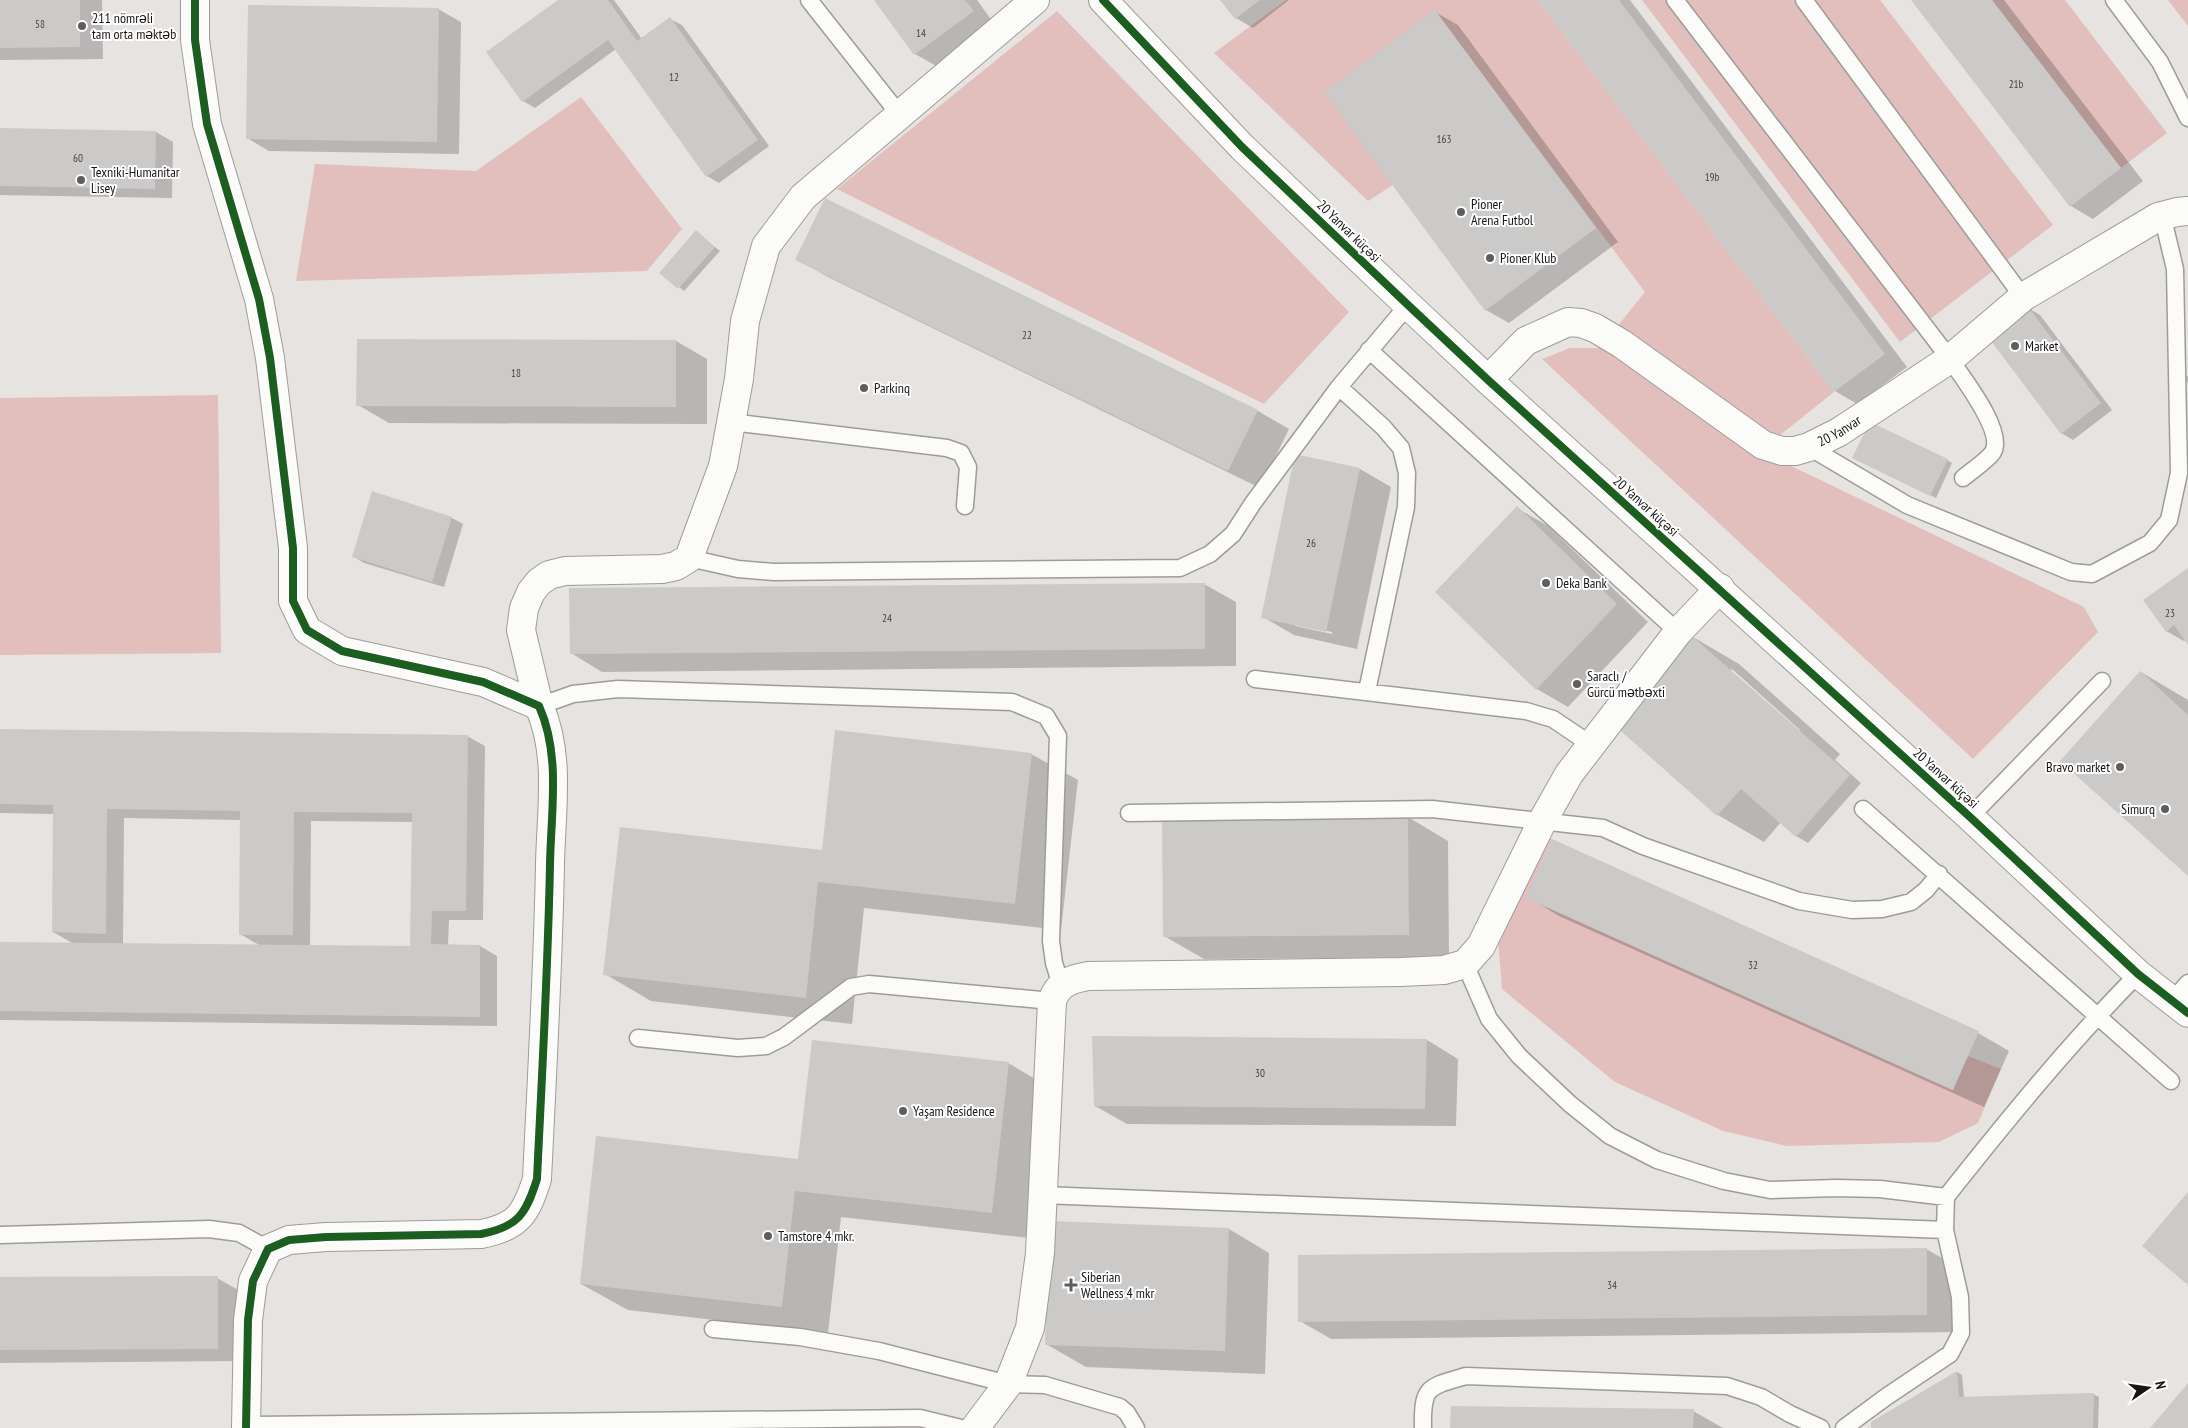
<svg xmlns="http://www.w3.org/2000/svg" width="2188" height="1428" font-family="'PT Sans Narrow',sans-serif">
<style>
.green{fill:#e2bfbc}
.shadow{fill:#0003;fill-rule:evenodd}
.building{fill:#cbcac9}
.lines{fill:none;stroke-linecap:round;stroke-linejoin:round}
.service-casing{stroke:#9e9c9b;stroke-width:19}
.minor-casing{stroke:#9e9c9b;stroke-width:30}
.tertiary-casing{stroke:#9e9c9b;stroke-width:30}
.service{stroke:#fbfbfa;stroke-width:16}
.minor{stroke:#fbfbfa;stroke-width:28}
.tertiary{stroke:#fbfbfa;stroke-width:28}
.cycleway-casing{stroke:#fff;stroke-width:11}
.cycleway{stroke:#1b5e20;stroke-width:8}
.poi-dot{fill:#5f5e5c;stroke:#fff;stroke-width:2}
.labels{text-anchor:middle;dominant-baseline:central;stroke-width:4;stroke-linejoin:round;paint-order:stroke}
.number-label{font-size:11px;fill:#464544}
.poi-label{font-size:14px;fill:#171615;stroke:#fff;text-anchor:start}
.street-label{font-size:14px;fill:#171615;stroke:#fff}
</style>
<rect width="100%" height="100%" fill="#e6e3e1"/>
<path class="green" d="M 1286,0 L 1538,0 L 1834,392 L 1774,440 L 1781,461 L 2084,607 L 2098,632 L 1973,759 L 1542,359 L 1570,348 L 1600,348 L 1645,292 L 1435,11 L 1393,185 L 1368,201 L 1214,53 Z
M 1642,0 L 1880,0 L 2053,225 L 1900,342 Z
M 1992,0 L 2065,0 L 2167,133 L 2121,168 Z
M 2168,0 L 2188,0 L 2188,26 Z
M 1057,11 L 1349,312 L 1264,404 L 837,189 Z
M 581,97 L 682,229 L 647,271 L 296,281 L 315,164 L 476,171 Z
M 218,395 L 221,653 L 0,655 L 0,398 Z
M 1534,830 L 1552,839 L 1527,898 L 1952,1090 L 1968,1056 L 2001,1069 L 1978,1123 L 1939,1142 L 1787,1146 L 1723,1131 L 1615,1082 L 1502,989 L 1498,938 Z"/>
<path class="shadow" d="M 0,0 L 102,0 L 103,59 L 0,60 Z
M 560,0 L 614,0 L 642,39 L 670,19 L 682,25 L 769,146 L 719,183 L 707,176 L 616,49 L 535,108 L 523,101 Z
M 876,0 L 977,0 L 995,25 L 938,67 L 915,54 Z
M 1222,0 L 1289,0 L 1253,28 L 1236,18 Z
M 1540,0 L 1630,0 L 1907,367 L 1857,404 L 1835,391 Z
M 1913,0 L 2004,0 L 2143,181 L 2093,219 L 2071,206 Z
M 438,9 L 461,22 L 459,154 L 269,151 L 247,138 Z
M 1435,12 L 1458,25 L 1618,242 L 1509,323 L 1486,310 Z
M 0,130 L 156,132 L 173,142 L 172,198 L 0,195 Z
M 825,199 L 1258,411 L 1289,429 L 1260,488 L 828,277 L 796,259 Z
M 696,232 L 720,251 L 684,291 L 661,272 Z
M 2028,308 L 2040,315 L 2112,410 L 2073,440 L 2061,433 Z
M 676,341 L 707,359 L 707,424 L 389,423 L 358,405 Z
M 2188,376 L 2188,383 L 2184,378 Z
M 1947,460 L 1952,463 L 1936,498 L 1859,461 Z
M 1360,469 L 1391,487 L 1357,649 L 1294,635 L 1263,617 ZM 1295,624 L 1332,632 L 1332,634 L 1295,626 Z
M 1517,508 L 1548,526 L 1648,622 L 1568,707 L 1537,689 Z
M 452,518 L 463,524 L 444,587 L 364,563 L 353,556 Z
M 2188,570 L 2188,642 L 2186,639 L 2184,641 L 2166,631 Z
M 1204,584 L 1236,602 L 1236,666 L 602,672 L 571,653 Z
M 1693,637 L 1739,664 L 1840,754 L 1835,760 L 1861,783 L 1808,843 L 1796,836 L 1781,822 L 1764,842 L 1718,815 ZM 1732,669 L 1800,730 L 1799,732 L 1730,671 Z
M 2141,672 L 2188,700 L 2188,874 Z
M 0,730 L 467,736 L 485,746 L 483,920 L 449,920 L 448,945 L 480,946 L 497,956 L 497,1026 L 0,1020 L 0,943 L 74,944 L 53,932 L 54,814 L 0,813 ZM 124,818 L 241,820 L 240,934 L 261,946 L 123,944 ZM 311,821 L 413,822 L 412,947 L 310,946 Z
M 1031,754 L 1078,780 L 1061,930 L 864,908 L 852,1024 L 651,1001 L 605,974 L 823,851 Z
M 1408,817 L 1448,841 L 1449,957 L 1204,959 L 1164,936 Z
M 1528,897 L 1978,1033 L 2009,1051 L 1984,1107 L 1559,916 Z
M 1427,1040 L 1458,1059 L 1456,1126 L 1127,1124 L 1095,1106 Z
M 1008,1063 L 1054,1090 L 1038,1239 L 841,1217 L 828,1333 L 628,1310 L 581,1284 L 799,1161 Z
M 1050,1223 L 1229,1229 L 1269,1253 L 1265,1374 L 1086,1367 L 1046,1344 Z
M 1926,1249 L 1958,1267 L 1958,1332 L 1331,1339 L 1300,1321 Z
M 217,1278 L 240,1291 L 240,1361 L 0,1363 L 0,1279 Z
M 1957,1372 L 1962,1375 L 1964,1398 L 2093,1394 L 2099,1397 L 2098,1428 L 1873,1428 L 1873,1423 Z
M 1693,1411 L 1723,1428 L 1452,1428 Z"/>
<path class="building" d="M 0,0 L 80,0 L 80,47 L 0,48 Z
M 558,0 L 608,0 L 637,41 L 670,17 L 758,140 L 706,177 L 608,40 L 522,102 L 486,52 Z
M 874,0 L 965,0 L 974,11 L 914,55 Z
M 1220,0 L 1260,0 L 1235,19 Z
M 1538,0 L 1619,0 L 1885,354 L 1834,392 Z
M 1911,0 L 1992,0 L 2121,168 L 2070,207 Z
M 248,5 L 439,8 L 437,142 L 246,139 Z
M 1435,10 L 1596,228 L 1485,311 L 1324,92 Z
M 0,128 L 156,131 L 155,189 L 0,186 Z
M 825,198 L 1258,410 L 1228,471 L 795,260 Z
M 696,230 L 715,247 L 678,289 L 659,273 Z
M 2028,307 L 2101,403 L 2061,434 L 1988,337 Z
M 357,339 L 676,340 L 676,407 L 356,406 Z
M 1870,422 L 1948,459 L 1930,496 L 1852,458 Z
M 1295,454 L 1360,468 L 1326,632 L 1261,618 Z
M 372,491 L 452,517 L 432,582 L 352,557 Z
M 1517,506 L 1617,604 L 1536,690 L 1435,592 Z
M 2188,568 L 2188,645 L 2174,625 L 2166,632 L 2143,600 Z
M 1205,583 L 1205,649 L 570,654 L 569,588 Z
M 1692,636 L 1850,775 L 1796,837 L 1741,789 L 1717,816 L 1614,725 Z
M 2140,671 L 2188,715 L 2188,876 L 2060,761 Z
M 0,729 L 468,735 L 466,911 L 432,911 L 431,944 L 480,945 L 480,1017 L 0,1011 L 0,942 L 410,946 L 412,813 L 294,812 L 293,935 L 239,935 L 240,811 L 107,809 L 106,934 L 52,932 L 53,805 L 0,804 Z
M 835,730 L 1032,753 L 1015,904 L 818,882 L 806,998 L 603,975 L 620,827 L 822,850 Z
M 1408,816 L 1409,935 L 1163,937 L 1162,818 Z
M 1552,839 L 1979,1031 L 1953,1090 L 1526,898 Z
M 1092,1036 L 1427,1039 L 1425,1109 L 1094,1106 Z
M 812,1040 L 1009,1062 L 992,1213 L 795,1191 L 782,1307 L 580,1284 L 596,1136 L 798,1159 Z
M 2188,1192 L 2188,1285 L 2142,1246 Z
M 1049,1221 L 1229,1228 L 1225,1351 L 1045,1345 Z
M 1927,1248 L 1927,1315 L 1298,1322 L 1298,1255 Z
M 218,1276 L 218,1349 L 0,1350 L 0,1277 Z
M 1957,1371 L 1959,1397 L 2094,1393 L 2093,1428 L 1871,1428 L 1871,1422 Z
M 2188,1383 L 2188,1428 L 2150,1428 Z
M 1451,1406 L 1694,1409 L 1693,1428 L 1450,1428 Z"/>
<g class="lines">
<defs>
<path id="service" d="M 809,0 L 899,114
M 1675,0 L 1950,359 C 1962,377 2005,431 1993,452 C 1988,460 1971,471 1963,478
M 1804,0 L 2023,297
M 2114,0 L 2160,62 L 2188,118
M 1369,350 L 1678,632
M 1339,387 L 1383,427 L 1401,448 L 1407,473 L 1406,507 L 1367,691
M 731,422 L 947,448 L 961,453 L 968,467 L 965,506
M 1809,447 L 1907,505 L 2071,572 L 2092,574 L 2150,543 L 2169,520 L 2179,473 L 2175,269 L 2165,227 L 2158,217
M 689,558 L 738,569 L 774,572 L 1180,568 L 1210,554 L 1233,534 L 1253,503 L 1339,387 L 1408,305
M 1255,679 L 1526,711 L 1553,719 L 1590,744
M 539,706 L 573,694 L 618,689 L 1012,702 L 1046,716 L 1058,736 L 1051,941 L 1054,963 L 1061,985
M 1863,809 L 2171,1081
M 1129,813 L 1432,809 L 1603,828 L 1643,846 L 1799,901 L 1852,910 L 1882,909 L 1911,902 L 1926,890 L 1939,874
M 1970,817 L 2102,681
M 1465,964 L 1489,1019 L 1519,1056 L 1570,1104 L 1610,1136 L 1657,1160 L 1724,1181 L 1770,1190 L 1836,1188 L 1880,1189 L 1946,1197 C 2007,1120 2069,1044 2138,974
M 2173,1000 L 2188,983
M 638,1038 L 738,1048 L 766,1046 L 784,1037 L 851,987 L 869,984 L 1052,1001
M 1042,1195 L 1945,1230
M 0,1235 L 209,1229 L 239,1233 L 268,1249
M 713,1329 L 800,1337 L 879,1351 L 1008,1384 L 1045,1385 L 1120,1407 L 1127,1413 L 1136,1428
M 246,1425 L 920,1418 L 961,1428
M 1423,1428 C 1422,1386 1428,1387 1466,1376 L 1727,1386 L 1761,1397 L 1790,1414 L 1821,1428
M 1844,1428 L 1886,1397 L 1950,1354 L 1961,1333 L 1960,1297 L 1945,1230 L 1946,1197"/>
<g id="minor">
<path d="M 195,0 L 195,40 L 207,124 L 259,299 L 270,358 L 293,548 L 293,601 L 307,630 L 342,651 L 483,682 L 539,706 C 561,755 551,811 550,864 C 548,969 542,1074 537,1179 C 526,1214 518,1227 481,1234 L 326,1237 L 289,1240 L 268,1249 L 253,1281 L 248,1320 L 246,1428"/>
<path id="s1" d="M 1488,380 L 1526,341 L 1568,322 L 1581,323 L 1595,328 L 1622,344 L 1763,445 L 1782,451 L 1795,451 L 1809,447 L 1839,432 L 1950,359 L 2023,297 L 2158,217 L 2177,212 L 2188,211"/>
<path d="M 539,706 L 521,630 L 524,608 L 531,592 L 539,582 L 549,575 L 565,571 L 662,569 L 676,566 L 689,558 L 723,466 L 739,379 L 745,321 L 766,246 L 803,197 L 1035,0"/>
<path d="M 975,1428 L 1008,1384 L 1030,1328 L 1040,1253 L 1052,1001 C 1058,983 1071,979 1088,976 L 1401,972 L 1444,970 L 1465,964 L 1481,946 L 1543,820 L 1569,774 L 1678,632 L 1720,588"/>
</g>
<path id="tertiary" d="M 1103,0 L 1242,147 L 1408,305 L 1488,380 L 1970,817 L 2138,974 L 2188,1013"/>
</defs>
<use href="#service" class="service-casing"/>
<use href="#minor" class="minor-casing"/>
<use href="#tertiary" class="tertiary-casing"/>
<use href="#service" class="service"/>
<use href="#minor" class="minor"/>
<use href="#tertiary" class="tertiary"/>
<defs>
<path id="cycleway" d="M 195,0 L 195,40 L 207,124 L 259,299 L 270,358 L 293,548 L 293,601 L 307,630 L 342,651 L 483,682 L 539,706 C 561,755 551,811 550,864 C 548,969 542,1074 537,1179 C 526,1214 518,1227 481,1234 L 326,1237 L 289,1240 L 268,1249 L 253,1281 L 248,1320 L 246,1428
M 1103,0 L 1242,147 L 1408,305 L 1488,380 L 1970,817 L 2138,974 L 2188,1013"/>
</defs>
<use href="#cycleway" class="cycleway-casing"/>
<use href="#cycleway" class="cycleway"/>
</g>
<g class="poi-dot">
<circle cx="82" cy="26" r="5"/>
<circle cx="81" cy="180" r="5"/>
<circle cx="1461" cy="212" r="5"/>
<circle cx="1490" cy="258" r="5"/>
<circle cx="2015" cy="346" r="5"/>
<circle cx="864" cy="388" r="5"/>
<circle cx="1546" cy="583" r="5"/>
<circle cx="1577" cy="684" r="5"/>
<circle cx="2120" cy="767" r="5"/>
<circle cx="2165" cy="809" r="5"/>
<circle cx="903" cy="1111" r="5"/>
<circle cx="768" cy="1236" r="5"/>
<path d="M1068.5 1277.5h5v5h5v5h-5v5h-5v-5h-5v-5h5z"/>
</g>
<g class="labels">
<g class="number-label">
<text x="40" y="24">58</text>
<text x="921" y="33">14</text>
<text x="674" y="77">12</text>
<text x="2016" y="84">21b</text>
<text x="1444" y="139">163</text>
<text x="78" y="158">60</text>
<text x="1712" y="177">19b</text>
<text x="1027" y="335">22</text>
<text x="516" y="373">18</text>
<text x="1311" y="543">26</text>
<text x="2170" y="613">23</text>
<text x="887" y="618">24</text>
<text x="1753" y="965">32</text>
<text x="1260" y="1073">30</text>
<text x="1612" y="1285">34</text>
</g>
<g class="poi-label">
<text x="92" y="18">211 nömrəli<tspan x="92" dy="16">tam orta məktəb</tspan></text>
<text x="91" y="172">Texniki-Humanitar<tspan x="91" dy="16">Lisey</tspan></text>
<text x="1471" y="204">Pioner<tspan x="1471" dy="16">Arena Futbol</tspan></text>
<text x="1500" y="258">Pioner Klub</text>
<text x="2025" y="346">Market</text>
<text x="874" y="388">Parkinq</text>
<text x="1556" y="583">Deka Bank</text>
<text x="1587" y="676">Saraclı /<tspan x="1587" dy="16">Gürcü mətbəxti</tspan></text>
<text x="2110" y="767" text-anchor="end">Bravo market</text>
<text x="2155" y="809" text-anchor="end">Simurq</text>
<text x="913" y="1111">Yaşam Residence</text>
<text x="778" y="1236">Tamstore 4 mkr.</text>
<text x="1081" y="1277">Siberian<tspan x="1081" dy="16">Wellness 4 mkr</tspan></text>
</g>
<g class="street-label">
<text transform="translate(1349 231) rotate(44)">20 Yanvar küçəsi</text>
<text stroke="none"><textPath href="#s1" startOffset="415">20 Yanvar</textPath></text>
<text transform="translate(1646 506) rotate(42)">20 Yanvar küçəsi</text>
<text transform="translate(1946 778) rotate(42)">20 Yanvar küçəsi</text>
</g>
</g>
<g transform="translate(2148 1388) rotate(77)" stroke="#ffffff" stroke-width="4" paint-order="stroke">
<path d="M0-4L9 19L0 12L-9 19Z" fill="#171615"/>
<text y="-8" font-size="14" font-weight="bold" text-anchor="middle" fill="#171615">N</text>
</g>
</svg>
